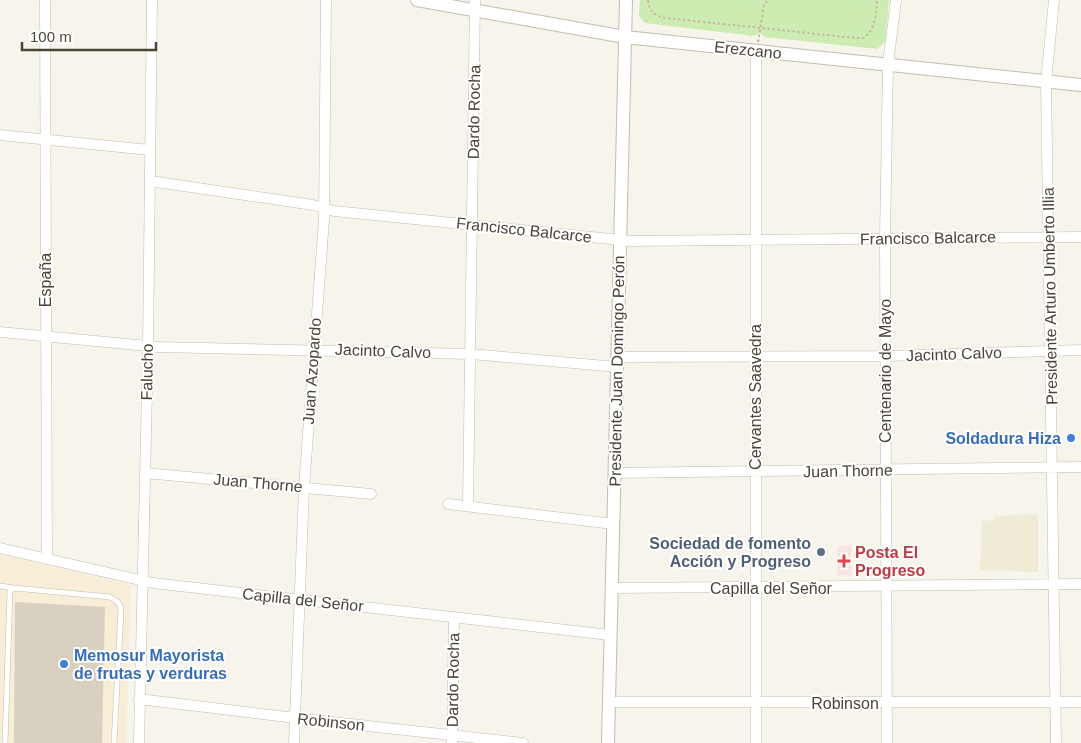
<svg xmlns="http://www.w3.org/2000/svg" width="1081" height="743" font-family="Arial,sans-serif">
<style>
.commercial{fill:#f8edd6}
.education{fill:#f0ebd4}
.medical{fill:#f7e4de}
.green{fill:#cdecb2}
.building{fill:#d9d1bf}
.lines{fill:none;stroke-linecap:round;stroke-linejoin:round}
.service-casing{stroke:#c3bdac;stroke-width:6}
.minor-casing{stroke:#c3bdac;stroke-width:11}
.tertiary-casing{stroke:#c3bdac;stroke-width:14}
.path{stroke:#c5bb9c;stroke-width:2;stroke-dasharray:2.5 2.5;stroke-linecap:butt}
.service{stroke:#fff;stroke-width:5}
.minor{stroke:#fff;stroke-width:10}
.tertiary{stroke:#fff;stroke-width:12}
.shop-dot{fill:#3f7fe0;stroke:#fff;stroke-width:2}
.service-dot{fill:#5c6f8a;stroke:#fff;stroke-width:2}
.health-dot{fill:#e0444e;stroke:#fff;stroke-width:2}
.labels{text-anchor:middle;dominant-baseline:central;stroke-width:4;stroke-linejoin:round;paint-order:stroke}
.street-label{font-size:16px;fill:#4b4538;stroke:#fff}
.shop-label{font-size:16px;font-weight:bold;fill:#366cbe;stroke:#fff;text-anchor:end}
.service-label{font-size:16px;font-weight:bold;fill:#4e5e75;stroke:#fff;text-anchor:end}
.health-label{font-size:16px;font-weight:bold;fill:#be3a42;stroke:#fff;text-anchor:start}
</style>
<rect width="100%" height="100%" fill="#f6f4eb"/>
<path class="commercial" d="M 0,554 L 131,585 L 126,743 L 0,743 Z"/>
<path class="education" d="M 1038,514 L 1038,572 L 980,570 L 982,520 L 994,521 L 995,516 Z"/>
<path class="medical" d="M 838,546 L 851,546 L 851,575 L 837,575 Z"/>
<path class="green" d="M 640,0 L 889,0 L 885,42 L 877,49 L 765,37 L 760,33 L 754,36 L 645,23 L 639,16 Z"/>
<path class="building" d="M 15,602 L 105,607 L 102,743 L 14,743 Z"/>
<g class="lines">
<defs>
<path id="service" d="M 0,586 L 14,588
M 5,743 L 10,591 L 14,588 L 110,597 L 119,603 L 121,609 L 114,743"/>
<path id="minor" d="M 45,0 L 47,559
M 1054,0 L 1046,82 L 1056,743
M 0,135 L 150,150
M 150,181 L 313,205 L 334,211 L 630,241 L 1081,237
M 0,332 L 158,347 L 471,354 L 617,367
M 617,357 L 886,356 L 1081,350
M 145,473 L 371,494
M 614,473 L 1081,467
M 448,504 L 613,524
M 468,506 L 475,0
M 0,548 L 153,583 L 610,635
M 612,588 L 1081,584
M 139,699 L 295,718 L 523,743
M 609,702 L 1081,702
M 139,743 L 148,346 L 152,0
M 294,743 L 304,488 L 324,220 L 326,0
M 452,743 L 454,617
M 756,743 L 756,52
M 887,743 L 885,238 L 888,64 L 896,0"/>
<path id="tertiary" d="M 417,0 L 625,37 L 1081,85
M 608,743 L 626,0"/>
</defs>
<use href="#service" class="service-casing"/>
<use href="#minor" class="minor-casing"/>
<use href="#tertiary" class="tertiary-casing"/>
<path class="path" d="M 648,0 C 649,12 655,16 666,18 L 856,38 L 864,38 C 876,27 876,15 877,0
M 758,42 L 764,5 L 768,0"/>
<use href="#service" class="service"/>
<use href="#minor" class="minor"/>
<use href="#tertiary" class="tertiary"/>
</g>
<g class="shop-dot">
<circle cx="1071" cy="438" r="5"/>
<circle cx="64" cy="664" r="5"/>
</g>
<circle class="service-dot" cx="821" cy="552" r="5"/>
<path class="health-dot" d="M841.5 553.5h5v5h5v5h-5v5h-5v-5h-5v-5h5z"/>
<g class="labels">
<g class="street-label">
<text transform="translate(748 50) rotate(6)">Erezcano</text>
<text transform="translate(474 112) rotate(-89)">Dardo Rocha</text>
<text transform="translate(524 230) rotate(6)">Francisco Balcarce</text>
<text transform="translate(928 238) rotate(-1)">Francisco Balcarce</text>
<text transform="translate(45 280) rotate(-90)">España</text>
<text transform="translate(1050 296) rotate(-91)">Presidente Arturo Umberto Illia</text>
<text transform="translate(383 351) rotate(2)">Jacinto Calvo</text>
<text transform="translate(954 354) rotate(-2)">Jacinto Calvo</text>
<text transform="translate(312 371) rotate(-86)">Juan Azopardo</text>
<text transform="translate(617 371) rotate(-89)">Presidente Juan Domingo Perón</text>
<text transform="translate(885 371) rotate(-90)">Centenario de Mayo</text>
<text transform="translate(147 372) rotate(-89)">Falucho</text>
<text transform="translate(755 397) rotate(-90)">Cervantes Saavedra</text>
<text transform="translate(848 471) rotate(-1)">Juan Thorne</text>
<text transform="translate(258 483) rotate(5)">Juan Thorne</text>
<text x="771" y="588">Capilla del Señor</text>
<text transform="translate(303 600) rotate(6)">Capilla del Señor</text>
<text transform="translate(453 680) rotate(-89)">Dardo Rocha</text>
<text x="845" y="703">Robinson</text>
<text transform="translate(331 722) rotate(6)">Robinson</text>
</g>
<g class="shop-label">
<text x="1061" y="438">Soldadura Hiza</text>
<text x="74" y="655" text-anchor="start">Memosur Mayorista<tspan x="74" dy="18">de frutas y verduras</tspan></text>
</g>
<g class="service-label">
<text x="811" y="543">Sociedad de fomento<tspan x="811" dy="18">Acción y Progreso</tspan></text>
</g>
<g class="health-label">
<text x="855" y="552">Posta El<tspan x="855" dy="18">Progreso</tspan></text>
</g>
</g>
<path d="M22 42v8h134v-8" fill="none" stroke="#4b4538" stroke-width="2.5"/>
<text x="30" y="42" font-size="15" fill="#4b4538" stroke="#ffffff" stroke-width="4" paint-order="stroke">100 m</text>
</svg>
